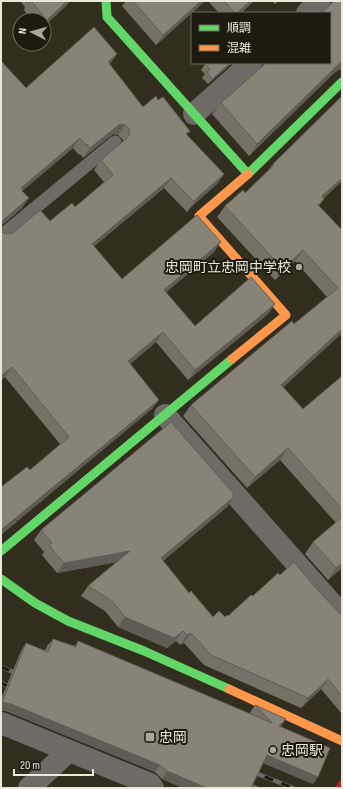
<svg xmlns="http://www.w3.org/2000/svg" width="343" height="789" font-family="'Sofia Sans Condensed','Noto Sans JP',sans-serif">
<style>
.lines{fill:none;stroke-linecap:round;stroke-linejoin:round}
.lane{stroke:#6e6a66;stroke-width:13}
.street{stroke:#6e6a66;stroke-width:22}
.fast{stroke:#63d668;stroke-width:9}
.slow{stroke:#ff974d;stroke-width:9}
.jam{stroke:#b3261e;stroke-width:9}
.rail-casing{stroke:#6c6961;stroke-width:4.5}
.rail{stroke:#1d1b0f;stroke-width:3;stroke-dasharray:9;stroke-linecap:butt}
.wall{fill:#757166}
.shaded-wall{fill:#5f5c53}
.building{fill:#888377;stroke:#5f5c53}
.poi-dot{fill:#a9a797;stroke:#1d1b0f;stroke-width:1.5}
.labels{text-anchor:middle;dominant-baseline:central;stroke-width:4;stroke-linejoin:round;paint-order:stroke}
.poi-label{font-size:14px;fill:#eae8d8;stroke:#1d1b0f;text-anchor:start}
</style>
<rect width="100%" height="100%" fill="#312e1f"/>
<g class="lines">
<path class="lane" d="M 1,236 L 115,142"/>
<path class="street" d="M 307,13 L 320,1
M 194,114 L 251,63
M 165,415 L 342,615
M 1,723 L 150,784 L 153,788
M 29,788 L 69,751"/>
<path class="fast" d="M 106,1 L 107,17 L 248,174 L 342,82
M 1,551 L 232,359
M 1,579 L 35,603 L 68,621 L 144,651 L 229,689"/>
<path class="slow" d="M 232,359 L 286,315 L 199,216 L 248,174
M 229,689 L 342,741"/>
<path class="jam" d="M 340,788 L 342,785"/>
<defs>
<path id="rail" d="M 1,667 L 23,676
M 1,683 L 16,690
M 248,770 L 293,788
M 241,782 L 256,788"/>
</defs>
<use href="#rail" class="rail-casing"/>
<use href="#rail" class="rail"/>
</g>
<path class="wall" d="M 20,1 L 69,1 L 68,4 L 44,26 L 44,20 L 32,20 L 24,10 L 25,7 Z
M 126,1 L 205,1 L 156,45 L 122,6 Z
M 208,1 L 254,1 L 241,13 L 219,13 Z
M 272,1 L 279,1 L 275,4 Z
M 117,54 L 109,65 L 143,107 L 187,135 L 224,174 L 217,184 L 192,206 L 187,212 L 164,188 L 94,246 L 122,279 L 214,252 L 166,292 L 195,326 L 275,304 L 268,314 L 188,380 L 156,342 L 130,364 L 152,409 L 30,470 L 60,444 L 5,377 L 1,380 L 1,229 L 2,232 L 5,234 L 13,233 L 50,221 L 75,207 L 104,182 L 94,170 L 101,160 L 123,142 L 123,140 L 118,135 L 113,134 L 83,158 L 80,154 L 79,155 L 73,148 L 22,191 L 22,208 L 1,226 L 1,61 L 26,88 Z
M 232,63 L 208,84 L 202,78 L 205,74 L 201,70 L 205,64 Z
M 339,70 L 334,73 L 249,156 L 212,114 L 221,103 Z
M 273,164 L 342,181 L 324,198 L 324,199 L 319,206 L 342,230 L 342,333 L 283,387 L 303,409 L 342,376 L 342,568 L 328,580 L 306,555 L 305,554 L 313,542 L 336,523 L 280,460 L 247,488 L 183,416 L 191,405 L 294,324 L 327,297 L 295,261 L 275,280 L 217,217 L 225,206 L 245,193 L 266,173 Z
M 234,494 L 233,496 L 234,497 L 227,507 L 163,561 L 189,593 L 213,617 L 225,617 L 228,616 L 280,575 L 315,587 L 342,616 L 342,714 L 321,689 L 301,708 L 204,665 L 184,643 L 180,645 L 176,641 L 167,648 L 118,627 L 105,611 L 81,596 L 88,586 L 116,562 L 57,573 L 42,555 L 44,552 L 34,540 L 41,530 Z
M 53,639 L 75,646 L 78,641 L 251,715 L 250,713 L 255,705 L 281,727 L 313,784 L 263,763 L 251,788 L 183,788 L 162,779 L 155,772 L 6,711 L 1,711 L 1,699 L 21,651 L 26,643 L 45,651 L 47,646 Z"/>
<path class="shaded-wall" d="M 67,1 L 69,1 L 68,4 L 44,26 L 44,25 L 47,20 Z
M 201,1 L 205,1 L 156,45 L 163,35 Z
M 250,1 L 254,1 L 241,13 L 237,13 Z
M 117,54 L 110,64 L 101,72 L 108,62 Z
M 342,61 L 342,70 L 339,70 L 334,73 L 249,156 L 257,144 Z
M 230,63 L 232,63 L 208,84 L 212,79 Z
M 120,124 L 125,125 L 118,135 L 113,134 L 83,158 L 90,148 Z
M 80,138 L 73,148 L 21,192 L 21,188 Z
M 224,174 L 217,184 L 192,206 L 198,197 Z
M 171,178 L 164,188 L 85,254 L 92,244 Z
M 342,178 L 342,181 L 314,208 L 322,196 Z
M 29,198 L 22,208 L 1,226 L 1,222 L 3,220 Z
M 324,199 L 316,210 L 318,205 Z
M 221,242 L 214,252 L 157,300 L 164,290 Z
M 303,250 L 295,261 L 275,280 L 283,269 Z
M 275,304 L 268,314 L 188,380 L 195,370 Z
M 342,329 L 342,333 L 273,397 L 281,385 Z
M 163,332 L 156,342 L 121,371 L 128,361 Z
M 12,367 L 5,377 L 1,380 L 1,376 Z
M 159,400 L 152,409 L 1,535 L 1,530 Z
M 288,448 L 280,460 L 247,488 L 255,477 Z
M 234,494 L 231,499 L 234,497 L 227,507 L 154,568 L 161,558 Z
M 130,551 L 123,561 L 57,573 L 64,563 Z
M 342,563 L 342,568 L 328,580 L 336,568 Z
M 125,617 L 183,631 L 176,641 L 167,648 L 118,627 Z
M 191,633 L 184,643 L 180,645 L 187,635 Z
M 328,679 L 321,689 L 301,708 L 308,698 Z
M 2,702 L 11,704 L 160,765 L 155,772 L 6,711 L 1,711 L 1,703 Z
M 286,719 L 281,727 L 279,726 Z
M 267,755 L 318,777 L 313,784 L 262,762 Z
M 167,771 L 207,788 L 183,788 L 162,779 Z"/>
<path class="building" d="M 31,1 L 67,1 L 47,20 Z
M 133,1 L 201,1 L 163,35 Z
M 224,1 L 250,1 L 237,13 L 235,13 Z
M 334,1 L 342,1 L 342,61 L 257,144 L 221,103 L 266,63 L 330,63 L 330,13 L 318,13 L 324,11 Z
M 94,27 L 117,54 L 108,62 L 143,107 L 156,96 L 158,100 L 163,97 L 190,131 L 186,134 L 224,174 L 198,197 L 194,202 L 171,178 L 92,244 L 122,279 L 197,215 L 221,242 L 164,290 L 195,326 L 251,277 L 275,304 L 195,370 L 163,332 L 128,361 L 159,400 L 1,530 L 1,487 L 27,467 L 30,470 L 69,437 L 12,367 L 1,376 L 1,229 L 2,232 L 5,234 L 13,233 L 40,210 L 50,221 L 72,203 L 75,207 L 113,175 L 101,160 L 127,138 L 129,135 L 130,130 L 125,125 L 120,124 L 90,148 L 87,144 L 86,145 L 80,138 L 21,188 L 23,189 L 22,191 L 29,198 L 3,220 L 1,224 L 1,61 L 26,88 Z
M 206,63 L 230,63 L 212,79 L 207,72 L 210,69 L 205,64 Z
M 342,96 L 342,178 L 322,196 L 324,199 L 318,205 L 342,230 L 342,329 L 281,385 L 303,409 L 342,376 L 342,509 L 288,448 L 255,477 L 191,405 L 292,321 L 294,324 L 338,288 L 303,250 L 283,269 L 225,206 L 243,190 L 245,193 L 274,165 L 273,164 Z
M 171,422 L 234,494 L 233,496 L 234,497 L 161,558 L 189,593 L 191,591 L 213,617 L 219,611 L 225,617 L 227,615 L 228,616 L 251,595 L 253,596 L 278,573 L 280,575 L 294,562 L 315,587 L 342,616 L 342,696 L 328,679 L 308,698 L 211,655 L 191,633 L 187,635 L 183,631 L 174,638 L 125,617 L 112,601 L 88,586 L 130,551 L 64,563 L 49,545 L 52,543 L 41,530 Z
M 342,517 L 342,563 L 336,568 L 314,543 L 313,542 Z
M 53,639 L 76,647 L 78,641 L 272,723 L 255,705 L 286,719 L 279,726 L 330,748 L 318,777 L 267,755 L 251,788 L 207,788 L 167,771 L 160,765 L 11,704 L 2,702 L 26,643 L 48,652 Z"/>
<g class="poi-dot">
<circle cx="299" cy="267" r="4"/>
<rect x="145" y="732" width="10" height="10" rx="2"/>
<circle cx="273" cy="750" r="4"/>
</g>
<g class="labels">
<g class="poi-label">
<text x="291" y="267" text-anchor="end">忠岡町立忠岡中学校</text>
<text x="159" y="737">忠岡</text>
<text x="281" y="750">忠岡駅</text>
</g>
</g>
<rect width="343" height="789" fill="none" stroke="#eae8d8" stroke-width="4"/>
<rect x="191" y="12" width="140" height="52" fill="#1d1b0f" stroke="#6f6d5f"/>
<rect x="199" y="25" width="20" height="6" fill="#63d668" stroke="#6f6d5f"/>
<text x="227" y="32" font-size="12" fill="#eae8d8">順調</text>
<rect x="199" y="45" width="20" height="6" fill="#ff974d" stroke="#6f6d5f"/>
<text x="227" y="52" font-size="12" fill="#eae8d8">混雑</text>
<g transform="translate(32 32) rotate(276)"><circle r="19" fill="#1d1b0f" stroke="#6f6d5f"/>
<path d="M0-3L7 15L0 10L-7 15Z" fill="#a9a797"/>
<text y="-6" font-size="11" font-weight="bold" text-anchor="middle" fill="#eae8d8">N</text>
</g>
<path d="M14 769v6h79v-6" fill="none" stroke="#eae8d8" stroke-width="2"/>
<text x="20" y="769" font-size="12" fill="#eae8d8" stroke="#1d1b0f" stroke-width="3" paint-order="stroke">20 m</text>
</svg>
